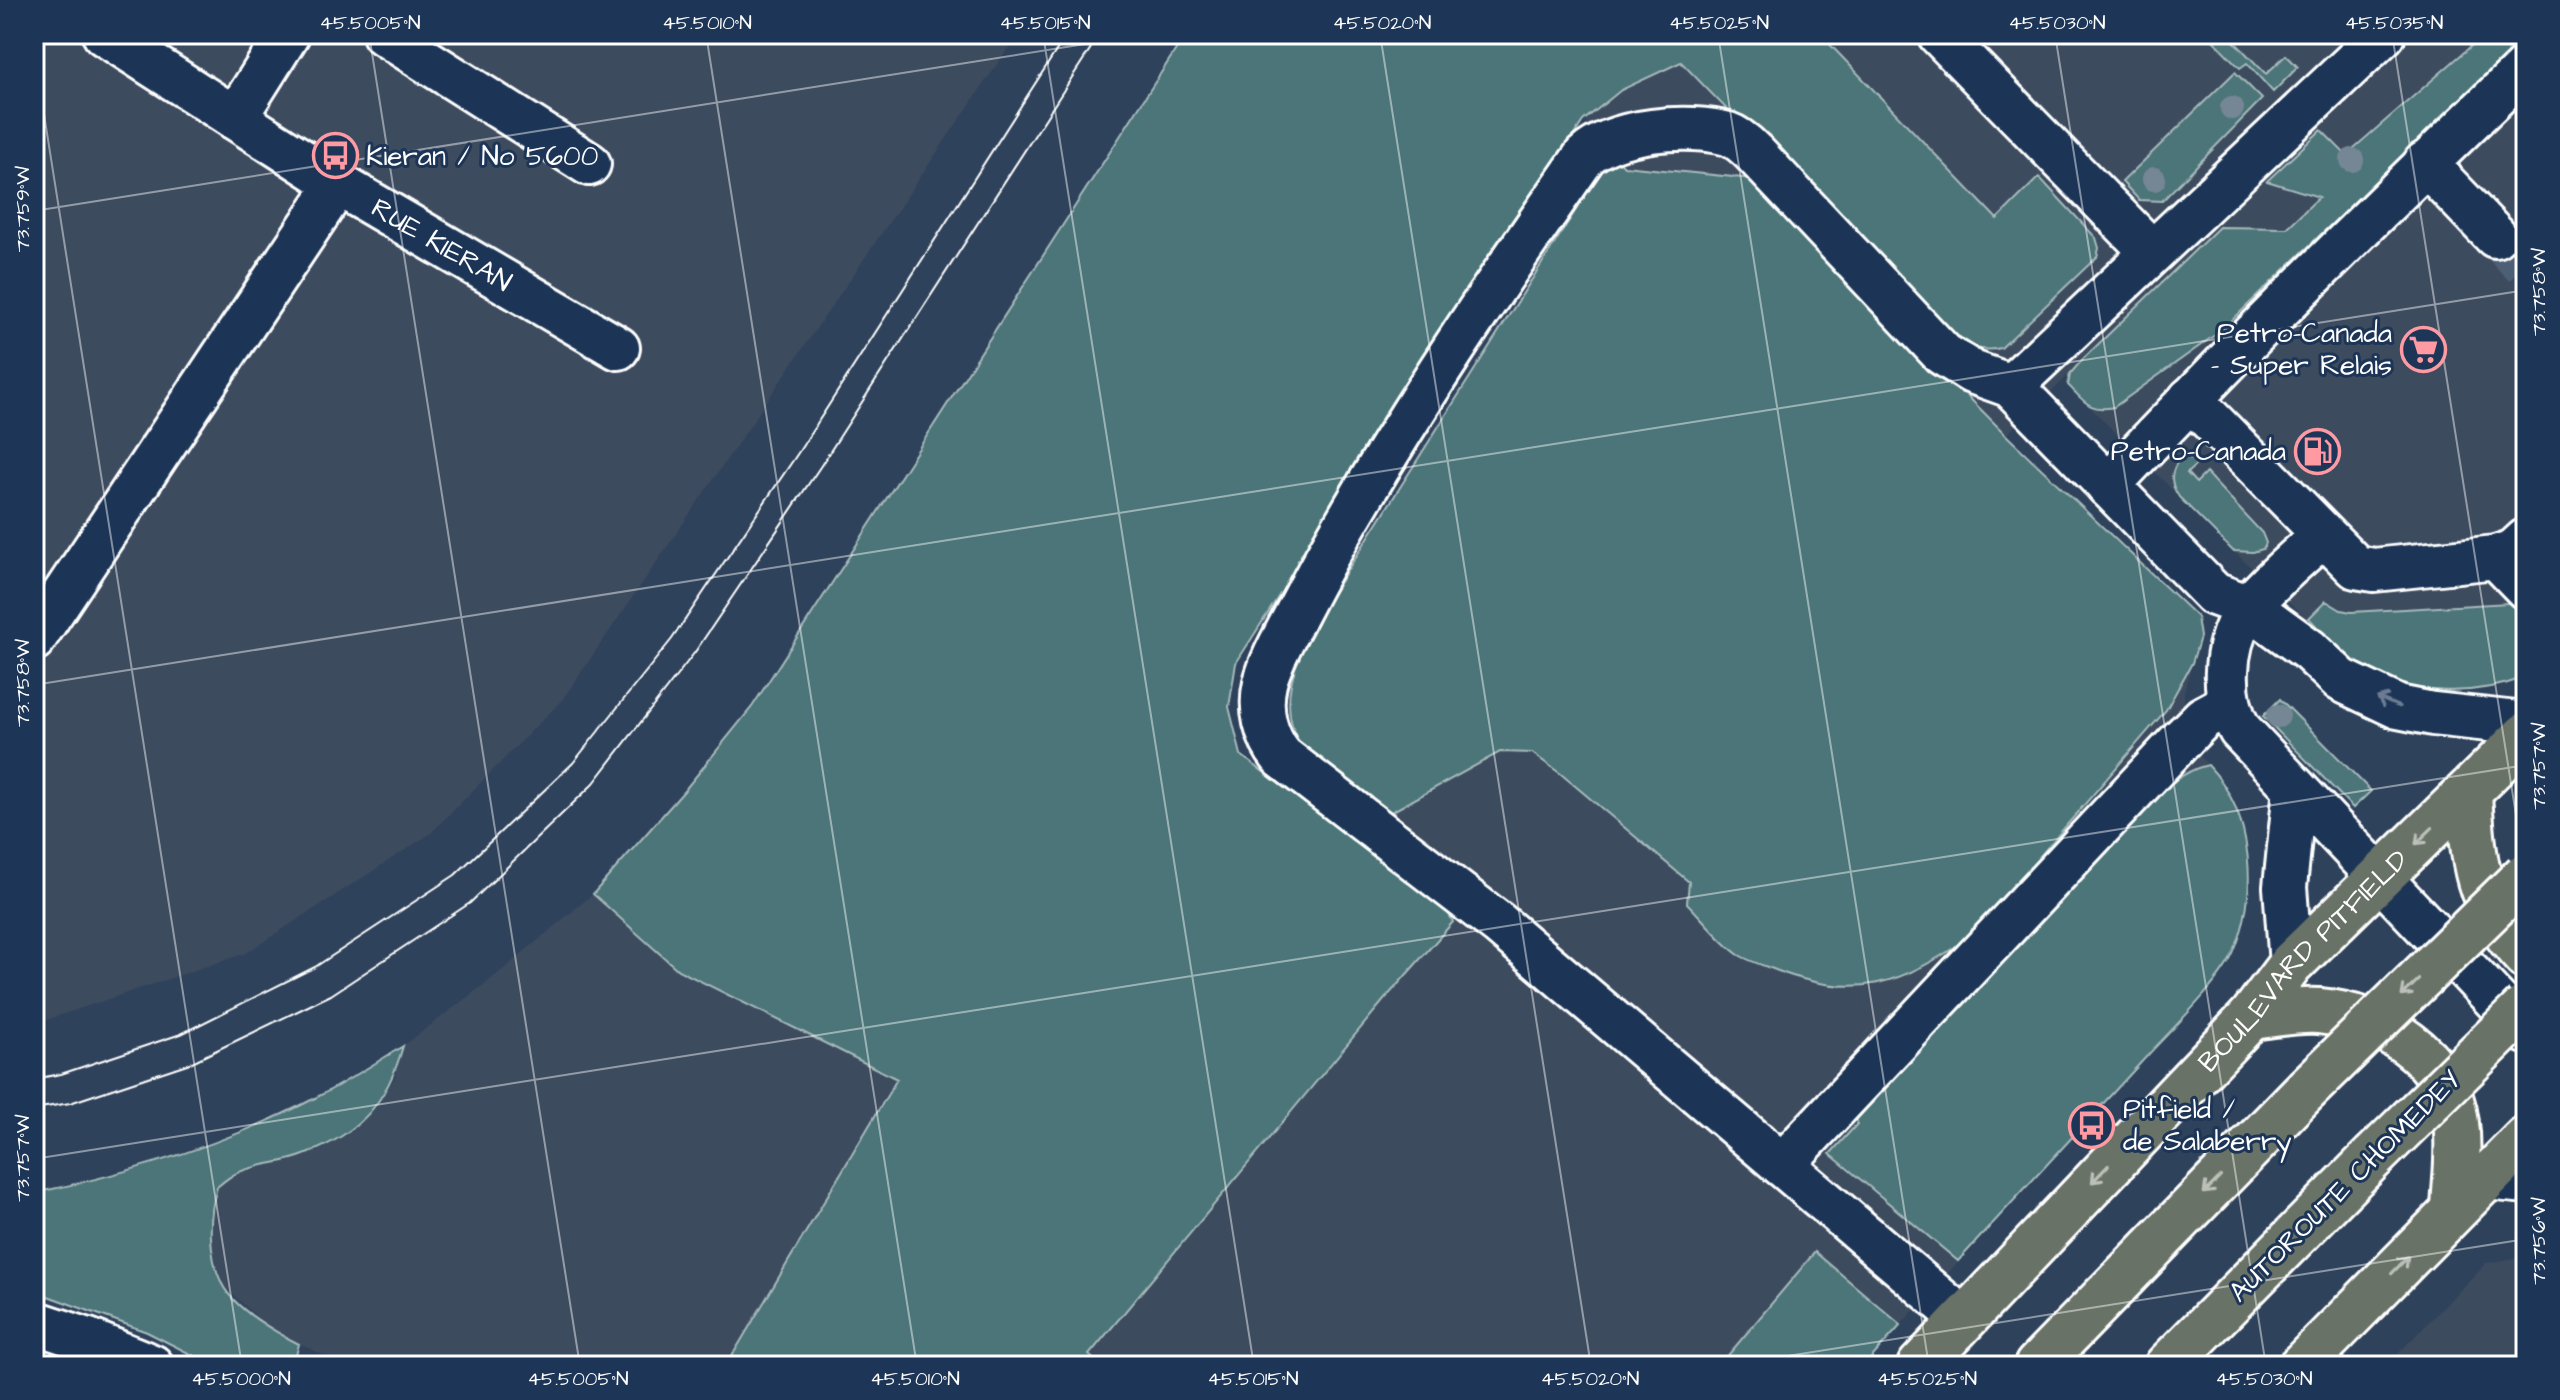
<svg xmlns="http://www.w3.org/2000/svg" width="2560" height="1400" font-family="'Architects Daughter',sans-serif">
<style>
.built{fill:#3c4b5e}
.green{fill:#4c7478;stroke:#a6babc;stroke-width:2}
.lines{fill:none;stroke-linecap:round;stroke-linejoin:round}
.minor-tunnel{stroke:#4e5e74;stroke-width:42;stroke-dasharray:42 21;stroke-linecap:butt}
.minor-casing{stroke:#fff;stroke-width:48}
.major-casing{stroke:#fff;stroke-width:50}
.highway-casing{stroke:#fff;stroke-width:50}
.minor{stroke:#1d3557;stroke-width:42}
.major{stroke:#697266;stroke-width:44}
.highway{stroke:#697266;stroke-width:44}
.tram{stroke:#fff;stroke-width:2}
.highway-bridge-casing{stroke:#fff;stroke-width:50;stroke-linecap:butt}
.highway-bridge{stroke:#697266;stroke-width:44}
.tree{fill:#758794}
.oneway{stroke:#6c7c92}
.oneway2{stroke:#bcc0ba}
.ticks{fill:none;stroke:#fff;stroke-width:2;stroke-opacity:0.45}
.labels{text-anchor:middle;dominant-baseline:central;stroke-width:6;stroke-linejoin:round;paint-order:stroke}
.poi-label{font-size:28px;fill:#fff;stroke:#1d3557;text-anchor:start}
.street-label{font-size:28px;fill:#fff;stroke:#1d3557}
.neatline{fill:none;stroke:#fff;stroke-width:3}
.ticks-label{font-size:20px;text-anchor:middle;fill:#fff}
</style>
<rect width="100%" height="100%" fill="#2f425b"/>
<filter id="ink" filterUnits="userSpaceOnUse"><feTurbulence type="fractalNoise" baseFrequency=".0125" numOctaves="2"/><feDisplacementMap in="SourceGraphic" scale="16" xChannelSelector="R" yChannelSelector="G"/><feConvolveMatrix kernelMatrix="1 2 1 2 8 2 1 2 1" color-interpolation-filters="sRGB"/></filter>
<g filter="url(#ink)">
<path class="built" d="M 34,34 L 1018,34 L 563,699 L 430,834 L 246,953 L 34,1024 Z
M 1632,34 L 2526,34 L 2526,677 L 2502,686 L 2474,690 L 2447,692 L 2411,687 L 2339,648 L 2233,551 L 2068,385 L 2069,375 L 2006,435 L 1753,179 L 1624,166 L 1564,99 Z
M 1549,619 L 2200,637 L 2184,691 L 2184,713 L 2201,757 L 2217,775 L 2235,810 L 2248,854 L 2248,900 L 2241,933 L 2232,957 L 2193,1006 L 1863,1366 L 1078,1366 L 1293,922 Z
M 593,894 L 678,970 L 897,1079 L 726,1366 L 359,1366 L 321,1354 L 270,1330 L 223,1285 L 214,1254 L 210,1225 L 217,1187 L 237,1173 L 303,1156 L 345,1133 L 375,1109 L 395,1077 L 403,1046 L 494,977 Z
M 2526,1256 L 2526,1366 L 2386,1366 L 2486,1263 Z"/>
<path class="green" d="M 1186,34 L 1820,34 L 1997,219 L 2039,177 L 2096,238 L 2099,248 L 2097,257 L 2001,348 C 1973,355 1955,337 1933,322 L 1681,62 L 1621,90 L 1583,121 L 1236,663 L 1229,707 L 1241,755 L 1447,911 L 1453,922 L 1384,1000 L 1089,1355 L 1101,1366 L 726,1366 L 897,1079 L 678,970 L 593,894 L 684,791 L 752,707 Z
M 2207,34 L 2227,34 L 2266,74 L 2286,55 L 2298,67 L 2273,92 L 2247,63 L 2240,68 Z
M 2485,34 L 2526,34 L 2526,36 L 2222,330 L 2114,407 C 2089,412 2085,402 2068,385 L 2070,374 L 2083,359 L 2219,227 L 2287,228 L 2319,197 L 2267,181 L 2321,130 L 2346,155 Z
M 2235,72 L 2262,99 L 2162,201 L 2139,200 L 2122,182 Z
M 1612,153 L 1624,166 L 1753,179 L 2006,435 L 2197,617 L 2200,637 L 2192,663 L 2166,710 L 1971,936 C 1902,985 1855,1002 1773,969 C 1762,965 1749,961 1739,955 C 1722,944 1702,918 1687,903 L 1689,882 L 1561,774 L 1532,753 L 1500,752 L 1384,816 C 1366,802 1318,770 1306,754 C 1272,706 1296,660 1319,615 Z
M 2187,456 L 2197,464 L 2187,473 L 2196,483 L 2206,473 L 2262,533 L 2266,543 L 2263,549 L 2253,552 L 2233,551 L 2179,497 C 2169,482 2170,471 2181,457 Z
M 2326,601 L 2341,610 L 2351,612 L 2526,602 L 2526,677 C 2473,697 2408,697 2358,665 C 2340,654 2324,634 2309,618 Z
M 2280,699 L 2371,791 L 2353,808 L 2263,716 Z
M 2208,765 C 2254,814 2259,894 2233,954 C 2219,984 2171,1030 2147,1056 C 2084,1124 2021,1193 1958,1261 L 1830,1154 L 1857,1124 L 1857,1119 L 2134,819 C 2156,797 2177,772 2208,765 Z
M 403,1046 C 387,1103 360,1133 304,1155 C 283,1164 258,1163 237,1173 C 230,1176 223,1182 217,1187 C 208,1217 208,1255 222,1284 C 235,1309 275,1332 299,1344 L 293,1366 L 214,1366 L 147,1332 L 34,1291 L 34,1193 C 132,1173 230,1143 319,1096 C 348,1081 375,1063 403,1046 Z
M 1815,1252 L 1901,1325 L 1864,1366 L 1719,1366 Z"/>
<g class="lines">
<path class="minor-tunnel" d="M 2495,236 L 2526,268"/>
<defs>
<g id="minor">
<path id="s1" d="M 104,34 L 338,184 L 618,348"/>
<path d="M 384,34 L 589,164"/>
<path d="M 1939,34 L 2152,252"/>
<path d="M 235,118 L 288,34"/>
<path d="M 2425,163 L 2495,236"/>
<path d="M 2011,386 L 2384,34"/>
<path d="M 2190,399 L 2356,567 L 2374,570 L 2496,557 L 2514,551 L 2526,540"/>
<path d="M 2108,486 C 2243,342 2384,204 2526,67"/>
<path d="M 2323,535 C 2301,556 2258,591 2243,615 C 2223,648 2221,698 2240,730 L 2526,1032"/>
<path d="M 2496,557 L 2526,588"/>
<path d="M 34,639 L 338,184"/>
<path d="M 2291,964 L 2285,887 L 2295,788"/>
<path d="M 1782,1165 L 2185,736 L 2203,718 L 2229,704"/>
<path d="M 2487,1178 L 2526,1182"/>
<path d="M 1962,1318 L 1499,924 L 1282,757 C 1265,736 1259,709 1265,683 C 1270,662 1282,641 1292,622 C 1306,595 1320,568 1335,542 C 1411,408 1497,282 1585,156 C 1614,129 1690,123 1728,134 C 1737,137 1746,145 1753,152 L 1943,354 L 1972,372 L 2011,386 L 2214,594 L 2250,607 L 2309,650 L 2341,680 L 2398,707 L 2433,714 L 2526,724"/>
<path d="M 34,1322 L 88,1340 L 152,1366"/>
</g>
<g id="major">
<path d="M 2469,793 C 2473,862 2476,904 2526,957"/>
<path d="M 2251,1017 C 2272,1015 2297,1009 2319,1011 C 2382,1017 2448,1054 2456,1123 C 2460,1151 2455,1182 2454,1210"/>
<path id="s2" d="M 1920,1366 L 2251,1017 L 2291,964 L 2526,735"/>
<path d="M 2301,1366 L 2526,1138"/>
</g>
<path id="highway" d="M 2037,1366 L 2306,1090
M 2167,1366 L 2373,1157"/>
</defs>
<use href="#minor" class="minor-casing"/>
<use href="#major" class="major-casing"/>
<use href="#highway" class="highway-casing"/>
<use href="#minor" class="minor"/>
<use href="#major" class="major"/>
<use href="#highway" class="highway"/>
<path class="tram" d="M 34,1079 L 61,1074 L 181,1034 L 315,967 L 455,875 L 573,763 L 672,639 L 798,453 L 1067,34
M 34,1109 L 70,1103 L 190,1063 L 331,995 L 470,903 L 594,783 L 695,652 L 820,467 L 1100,34"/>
<defs>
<path id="highway-bridge" d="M 2306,1090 L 2526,875
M 2373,1157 L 2526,1007"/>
</defs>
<use href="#highway-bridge" class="highway-bridge-casing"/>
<use href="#highway-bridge" class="highway-bridge"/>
</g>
<g class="tree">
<circle cx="2232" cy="108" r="12"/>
<circle cx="2352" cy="160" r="12"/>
<circle cx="2154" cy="179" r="12"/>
<circle cx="2278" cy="716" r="12"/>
</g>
<defs><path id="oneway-shaft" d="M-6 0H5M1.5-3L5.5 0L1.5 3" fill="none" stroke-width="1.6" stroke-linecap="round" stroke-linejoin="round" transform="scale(2)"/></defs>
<use class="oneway" href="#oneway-shaft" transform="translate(2388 702) rotate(-157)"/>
<g class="oneway2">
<use href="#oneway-shaft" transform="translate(2424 836) rotate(136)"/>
<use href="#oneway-shaft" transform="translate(2410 988) rotate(136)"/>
<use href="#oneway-shaft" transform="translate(2100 1174) rotate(134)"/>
<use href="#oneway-shaft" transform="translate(2212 1185) rotate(135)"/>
<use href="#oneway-shaft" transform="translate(2400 1265) rotate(-46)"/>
</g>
</g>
<path class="ticks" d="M 369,34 L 580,1366M 706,34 L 917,1366M 1043,34 L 1254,1366M 1380,34 L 1591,1366M 1718,34 L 1929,1366M 2055,34 L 2266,1366M 2392,34 L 2526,878M 34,51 L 242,1366M 34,211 L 1148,34M 34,685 L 2526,290M 34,1159 L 2526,765M 1724,1366 L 2526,1239"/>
<defs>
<symbol id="bus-ring" viewBox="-11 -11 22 22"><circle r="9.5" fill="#1d3557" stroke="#ff9aa2" stroke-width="1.5"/><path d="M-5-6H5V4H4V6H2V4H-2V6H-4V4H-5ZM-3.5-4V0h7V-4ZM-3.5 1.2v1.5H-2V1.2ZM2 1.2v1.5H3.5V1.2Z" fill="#ff9aa2"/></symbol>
<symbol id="supermarket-ring" viewBox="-11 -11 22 22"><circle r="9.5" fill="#1d3557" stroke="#ff9aa2" stroke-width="1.5"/><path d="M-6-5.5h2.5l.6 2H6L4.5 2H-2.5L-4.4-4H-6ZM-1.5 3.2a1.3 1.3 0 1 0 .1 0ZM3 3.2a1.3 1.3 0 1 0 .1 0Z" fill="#ff9aa2"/></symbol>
<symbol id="fuel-ring" viewBox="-11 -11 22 22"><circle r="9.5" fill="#1d3557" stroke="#ff9aa2" stroke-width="1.5"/><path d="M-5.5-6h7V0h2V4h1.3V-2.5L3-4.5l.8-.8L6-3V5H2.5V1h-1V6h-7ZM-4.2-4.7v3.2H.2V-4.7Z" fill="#ff9aa2"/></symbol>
</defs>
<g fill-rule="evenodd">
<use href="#bus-ring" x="310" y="130" width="51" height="51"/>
<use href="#supermarket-ring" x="2398" y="324" width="51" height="51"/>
<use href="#fuel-ring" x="2292" y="426" width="51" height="51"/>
<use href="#bus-ring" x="2066" y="1100" width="51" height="51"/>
</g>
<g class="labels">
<g class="poi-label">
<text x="366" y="156">Kieran / No 5600</text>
<text x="2392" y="333" text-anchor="end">Petro-Canada<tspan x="2392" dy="32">- Super Relais</tspan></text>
<text x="2286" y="451" text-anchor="end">Petro-Canada</text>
<text x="2123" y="1109">Pitfield /<tspan x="2123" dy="32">de Salaberry</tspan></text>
</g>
<g class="street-label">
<text stroke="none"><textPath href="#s1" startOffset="398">RUE KIERAN</textPath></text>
<text stroke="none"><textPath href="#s2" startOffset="558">BOULEVARD PITFIELD</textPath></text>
<text transform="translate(2345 1186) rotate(-45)">AUTOROUTE CHOMEDEY</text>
</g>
</g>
<rect width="2560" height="1400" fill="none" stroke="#1d3557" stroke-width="88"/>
<rect x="44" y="44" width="2472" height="1312" class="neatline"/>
<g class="ticks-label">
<text x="370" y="29">45.5005°N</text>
<text x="707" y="29">45.5010°N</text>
<text x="1045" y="29">45.5015°N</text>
<text x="1382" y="29">45.5020°N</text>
<text x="1719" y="29">45.5025°N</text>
<text x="2057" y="29">45.5030°N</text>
<text x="2394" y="29">45.5035°N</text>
<text transform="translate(22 209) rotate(-90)" y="7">73.759°W</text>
<text transform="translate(2538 292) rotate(-90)" y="7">73.758°W</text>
<text transform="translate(22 683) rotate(-90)" y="7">73.758°W</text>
<text transform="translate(2538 766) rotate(-90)" y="7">73.757°W</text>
<text transform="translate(22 1158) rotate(-90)" y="7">73.757°W</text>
<text transform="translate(2538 1241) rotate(-90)" y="7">73.756°W</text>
<text x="241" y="1385">45.5000°N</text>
<text x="578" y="1385">45.5005°N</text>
<text x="915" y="1385">45.5010°N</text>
<text x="1253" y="1385">45.5015°N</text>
<text x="1590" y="1385">45.5020°N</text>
<text x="1927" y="1385">45.5025°N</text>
<text x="2264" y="1385">45.5030°N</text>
</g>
</svg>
